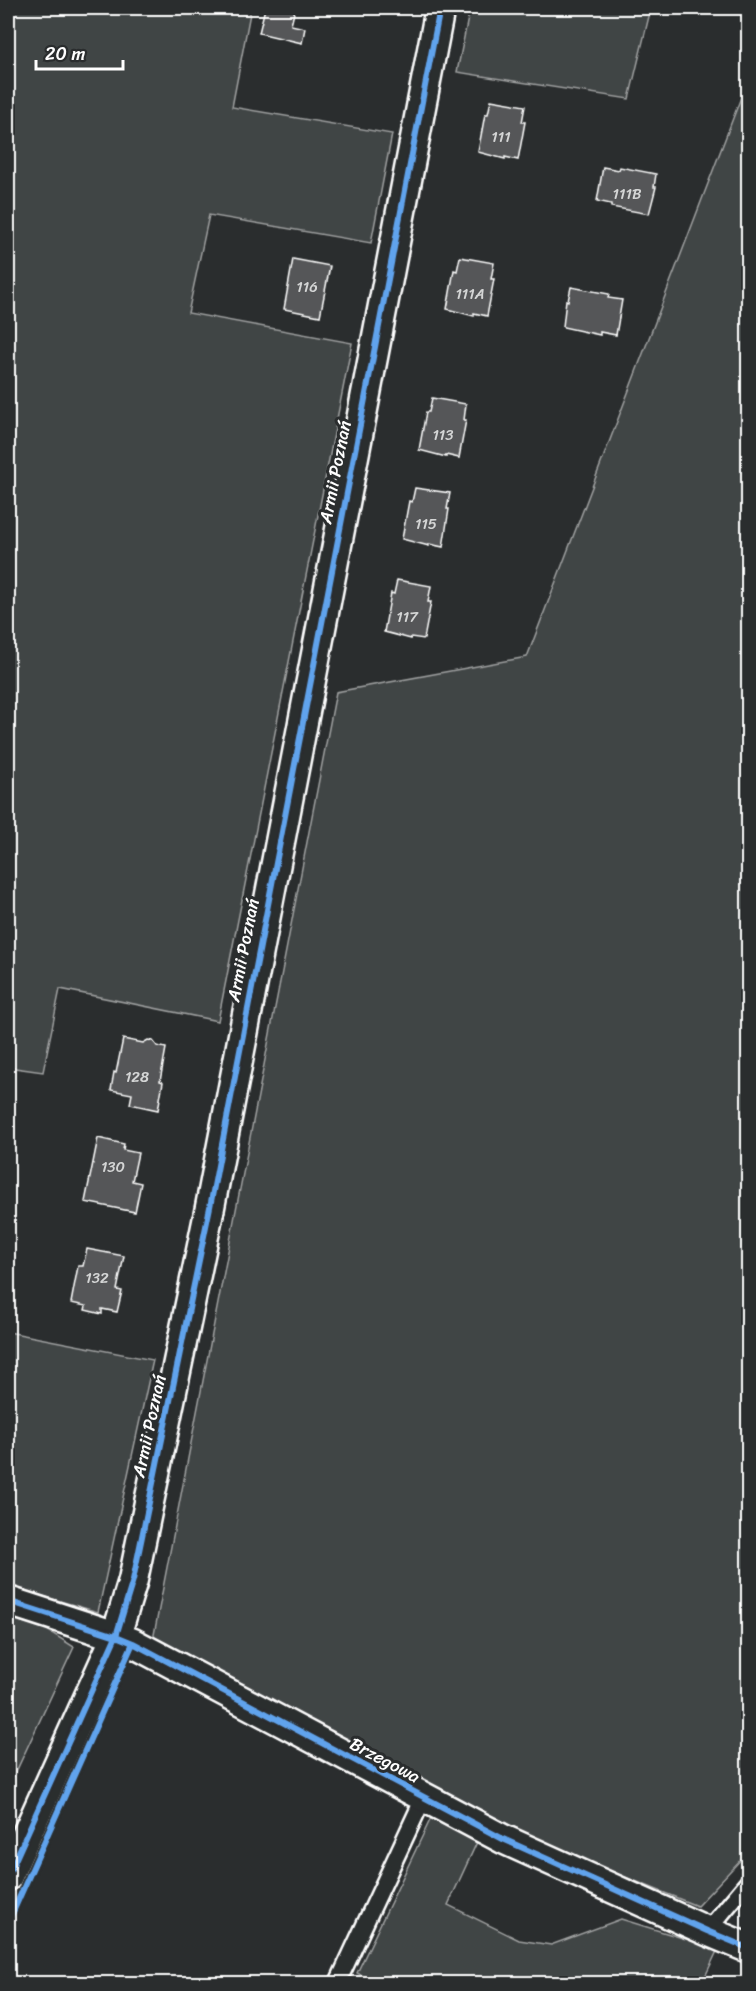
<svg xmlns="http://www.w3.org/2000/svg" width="756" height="1991" font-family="Sriracha,sans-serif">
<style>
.green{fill:#414445;stroke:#a0a2a2;stroke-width:1.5}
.building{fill:#555758;stroke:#fff;stroke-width:1.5}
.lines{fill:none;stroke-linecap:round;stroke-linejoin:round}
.lane-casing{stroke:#fff;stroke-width:20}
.street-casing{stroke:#fff;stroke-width:33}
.lane{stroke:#2a2d2e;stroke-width:15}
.street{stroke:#2a2d2e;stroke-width:28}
.cycleway-casing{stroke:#2a2d2e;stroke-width:10}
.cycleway{stroke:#60a3ed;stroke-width:6}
.labels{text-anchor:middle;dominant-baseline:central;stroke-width:6;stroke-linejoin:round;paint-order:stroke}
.number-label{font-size:15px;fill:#d4d5d5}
.street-label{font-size:18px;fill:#fff;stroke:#2a2d2e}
</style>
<rect width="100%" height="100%" fill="#2a2d2e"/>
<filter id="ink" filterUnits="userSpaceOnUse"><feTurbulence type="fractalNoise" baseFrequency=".0167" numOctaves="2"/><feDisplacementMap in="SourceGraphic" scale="12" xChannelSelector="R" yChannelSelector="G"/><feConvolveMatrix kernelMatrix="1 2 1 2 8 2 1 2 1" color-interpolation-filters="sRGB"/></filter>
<g filter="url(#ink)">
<path class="green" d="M 8,8 L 251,8 L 232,107 L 392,134 L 371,243 L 209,215 L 188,313 L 352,343 L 218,1021 L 60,989 L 43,1072 L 8,1067 Z
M 470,8 L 651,8 L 629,99 L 457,72 Z
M 748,79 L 748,1852 L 697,1906 L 531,1839 L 152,1645 L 336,692 L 527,657 Z
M 8,1332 L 153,1360 L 98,1612 L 8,1586 Z
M 8,1614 L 33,1621 L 74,1647 L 8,1789 Z
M 431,1818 L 477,1842 L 448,1905 L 519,1940 L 551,1945 L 621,1919 L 718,1949 L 702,1983 L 379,1984 L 357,1973 Z"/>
<path class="building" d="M 265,8 L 295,9 L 291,25 L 305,28 L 302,43 L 259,33 Z
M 491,100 L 525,106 L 522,122 L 525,122 L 518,160 L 505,157 L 505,159 L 478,152 L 485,114 L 488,114 Z
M 603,167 L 619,170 L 620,167 L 656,174 L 654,187 L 656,187 L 649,214 L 611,207 L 611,204 L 597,201 Z
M 460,257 L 494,263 L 491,279 L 494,279 L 487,316 L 474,313 L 474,316 L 447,309 L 454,270 L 457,271 Z
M 293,259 L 330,266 L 320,316 L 284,309 Z
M 571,287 L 609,294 L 608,298 L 622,300 L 616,335 L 600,332 L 600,335 L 563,327 L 566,300 L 568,301 Z
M 432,398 L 466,404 L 464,420 L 466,420 L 459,458 L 446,455 L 446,457 L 419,450 L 426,412 L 429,412 Z
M 415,488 L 450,493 L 447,509 L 449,509 L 443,547 L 429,544 L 429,546 L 402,539 L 409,501 L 412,502 Z
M 397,580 L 431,586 L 428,602 L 431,602 L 424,639 L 411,637 L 411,639 L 384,632 L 391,593 L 394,594 Z
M 123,1039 L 143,1043 L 148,1040 L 153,1041 L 157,1046 L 166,1048 L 160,1081 L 163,1082 L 158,1110 L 130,1104 L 132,1094 L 111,1090 L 114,1072 L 116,1073 Z
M 98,1138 L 124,1144 L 123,1150 L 138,1153 L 132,1181 L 141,1183 L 135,1212 L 85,1202 Z
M 87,1249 L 124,1256 L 117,1290 L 122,1291 L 117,1312 L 102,1309 L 102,1314 L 85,1310 L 86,1306 L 71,1303 L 78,1266 L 83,1266 Z"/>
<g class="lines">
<defs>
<path id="lane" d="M 707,1931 L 748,1882
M 337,1984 L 424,1797"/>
<path id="street" d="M 8,1601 L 116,1636 L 133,1643 L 503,1839 L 707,1931 L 748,1948
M 8,1876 L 116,1636 L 133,1580 L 210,1207 L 440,8"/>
</defs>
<use href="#lane" class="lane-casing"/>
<use href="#street" class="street-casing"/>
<use href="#lane" class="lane"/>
<use href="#street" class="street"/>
<defs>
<path id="cycleway" d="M 8,1601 L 116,1636 L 133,1643 L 503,1839 L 707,1931 L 748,1948
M 8,1876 L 116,1636 L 133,1580 L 210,1207 L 440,8
M 8,1923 L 133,1643"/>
</defs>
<use href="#cycleway" class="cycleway-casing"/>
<use href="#cycleway" class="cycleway"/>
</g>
</g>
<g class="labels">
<g class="number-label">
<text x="501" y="137">111</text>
<text x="627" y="194">111B</text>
<text x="307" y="287">116</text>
<text x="470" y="294">111A</text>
<text x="443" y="435">113</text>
<text x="426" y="524">115</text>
<text x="407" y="617">117</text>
<text x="137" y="1077">128</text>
<text x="113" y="1167">130</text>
<text x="97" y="1278">132</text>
</g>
<g class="street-label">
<text transform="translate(335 472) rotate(-79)">Armii Poznań</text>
<text transform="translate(243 950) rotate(-79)">Armii Poznań</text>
<text transform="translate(149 1426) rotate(-78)">Armii Poznań</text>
<text transform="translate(385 1760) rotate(28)">Brzegowa</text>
</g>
</g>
<rect width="756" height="1991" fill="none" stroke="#2a2d2e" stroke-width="30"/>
<rect x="15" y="15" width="726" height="1961" fill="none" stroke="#fff" stroke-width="2" filter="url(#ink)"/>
<path d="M36 60v9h87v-9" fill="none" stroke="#ffffff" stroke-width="3"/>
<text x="45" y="60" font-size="18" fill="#ffffff" stroke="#2a2d2e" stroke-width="4.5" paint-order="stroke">20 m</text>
</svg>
